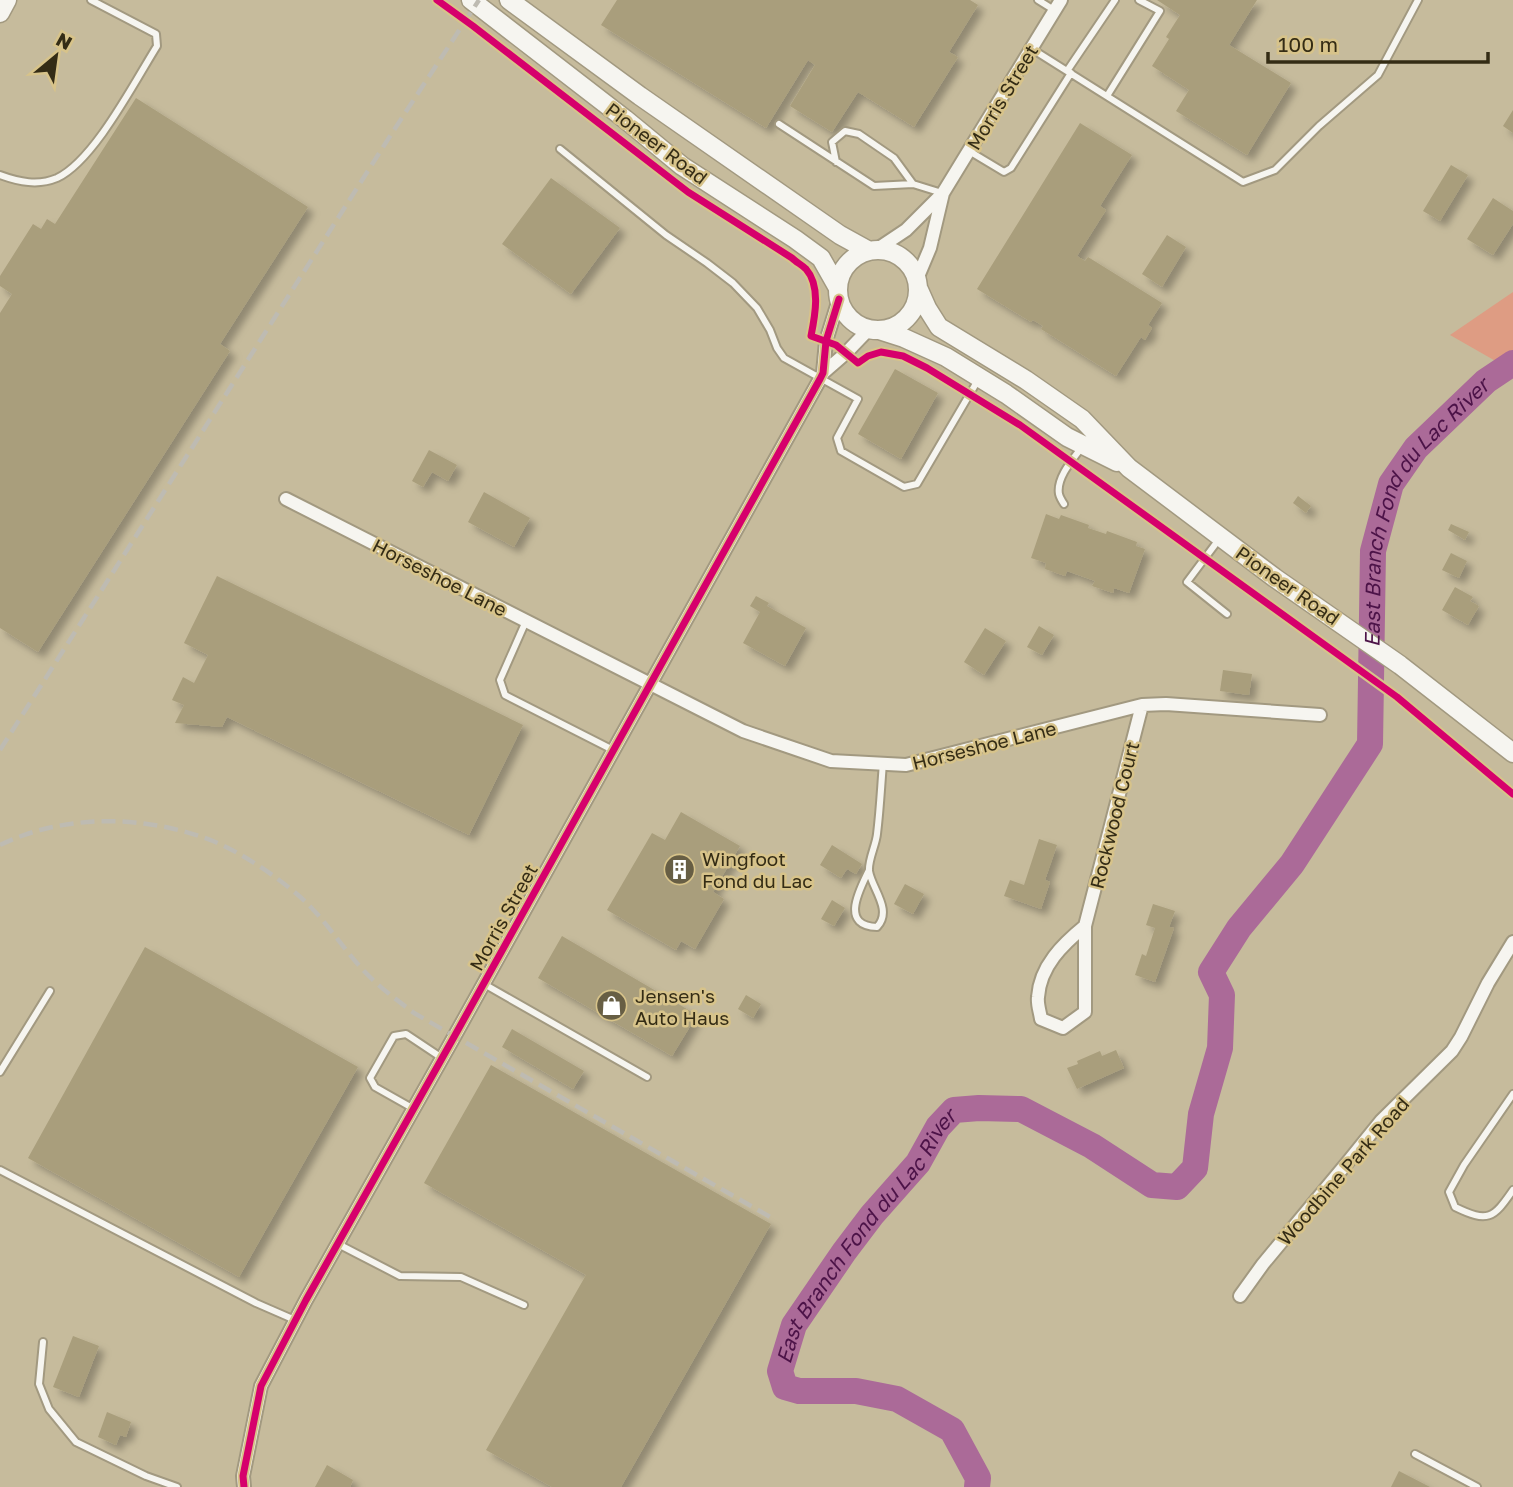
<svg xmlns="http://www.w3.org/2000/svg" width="1513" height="1487" font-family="'Golos Text',sans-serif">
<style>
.green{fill:#de9c83}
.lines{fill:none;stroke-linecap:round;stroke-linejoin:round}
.river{stroke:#ab6a98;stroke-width:26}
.building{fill:#a99e7c;filter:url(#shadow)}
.lane-casing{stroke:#a29980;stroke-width:10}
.street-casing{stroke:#a29980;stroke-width:16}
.secondary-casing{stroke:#a29980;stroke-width:21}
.lane{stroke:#f6f5f0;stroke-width:6}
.street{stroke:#f6f5f0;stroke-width:12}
.secondary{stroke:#f6f5f0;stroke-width:18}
.rail{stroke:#bebbb2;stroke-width:4.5;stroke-dasharray:14 7;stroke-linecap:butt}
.cycleway-casing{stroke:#d7c38a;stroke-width:11}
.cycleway{stroke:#d6006c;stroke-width:7}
.labels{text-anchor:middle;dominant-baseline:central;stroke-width:5;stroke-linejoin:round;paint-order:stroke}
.street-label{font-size:19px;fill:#342c15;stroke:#d7c38a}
.poi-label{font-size:19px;fill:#342c15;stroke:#d7c38a;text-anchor:start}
.water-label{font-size:21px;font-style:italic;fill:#4c1348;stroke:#d7c38a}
</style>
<defs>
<filter id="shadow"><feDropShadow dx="6" dy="6" stdDeviation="3.5" flood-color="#0004"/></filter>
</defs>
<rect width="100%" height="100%" fill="#c6bb9c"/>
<path class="green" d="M 1513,292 L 1513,371 L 1450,335 Z"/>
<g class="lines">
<path class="river" id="s1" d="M 977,1487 L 978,1478 L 952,1430 L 897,1399 L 856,1391 L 799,1391 L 785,1387 L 780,1371 L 794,1325 L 844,1252 L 872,1215 L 918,1163 L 938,1127 L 954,1110 L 979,1108 L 1021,1109 L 1092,1146 L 1152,1185 L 1177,1187 L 1195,1168 L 1201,1114 L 1220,1048 L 1222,995 L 1211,972 L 1239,928 L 1292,864 L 1370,744 L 1373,551 L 1391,484 L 1416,448 L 1486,381 L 1513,363"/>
</g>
<path class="building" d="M 617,0 L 970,0 L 978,5 L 949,52 L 958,57 L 914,127 L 858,92 L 832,132 L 790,106 L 815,65 L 808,60 L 766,128 L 601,25 Z
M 1157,0 L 1257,0 L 1229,45 L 1291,83 L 1247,155 L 1176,111 L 1189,90 L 1152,66 L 1169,39 L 1166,37 L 1180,15 Z
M 136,98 L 308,207 L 220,344 L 230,351 L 38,652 L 0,628 L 0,313 L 12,294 L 0,286 L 0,276 L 33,224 L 41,229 L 47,219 L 55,224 Z
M 1513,110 L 1513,133 L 1503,126 Z
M 1080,123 L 1132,155 L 1100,206 L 1106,210 L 1077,256 L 1085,261 L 1088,257 L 1162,303 L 1148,325 L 1152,328 L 1145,340 L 1141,337 L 1116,376 L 1041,329 L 1043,326 L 1033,320 L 1031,322 L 977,289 Z
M 1451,165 L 1468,175 L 1440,221 L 1423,211 Z
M 551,178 L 620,228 L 571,294 L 502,244 Z
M 1493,198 L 1513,211 L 1513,224 L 1493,255 L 1467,239 Z
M 1167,235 L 1186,247 L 1162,287 L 1142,274 Z
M 895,369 L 938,393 L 901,459 L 858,434 Z
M 429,450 L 457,465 L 448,481 L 432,472 L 423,487 L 412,481 Z
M 484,492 L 530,518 L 514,547 L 468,522 Z
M 1298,496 L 1311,506 L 1306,513 L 1293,503 Z
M 1046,514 L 1059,519 L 1061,515 L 1089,525 L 1088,528 L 1106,534 L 1107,531 L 1137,542 L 1136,546 L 1145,549 L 1129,593 L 1114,588 L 1113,593 L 1092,586 L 1095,581 L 1067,571 L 1065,576 L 1045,569 L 1046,563 L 1031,558 Z
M 1451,524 L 1469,532 L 1465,540 L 1448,530 Z
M 1451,553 L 1467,561 L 1459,578 L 1442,570 Z
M 217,576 L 523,725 L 469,835 L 227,717 L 222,727 L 175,723 L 184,705 L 172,700 L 183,677 L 194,683 L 208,655 L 184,643 Z
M 1455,587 L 1473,597 L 1470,601 L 1479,606 L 1468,625 L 1442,610 Z
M 756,596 L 769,603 L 767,606 L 806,628 L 785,666 L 743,643 L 760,612 L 750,606 Z
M 1039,626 L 1054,635 L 1042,655 L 1027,647 Z
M 985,628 L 1006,641 L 984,675 L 964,662 Z
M 1223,670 L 1252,674 L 1249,695 L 1220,691 Z
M 681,812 L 740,846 L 713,892 L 724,899 L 695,949 L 681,941 L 676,950 L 607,910 L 652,833 L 665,840 Z
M 1039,839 L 1057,845 L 1045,880 L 1050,882 L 1041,909 L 1004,896 L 1010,880 L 1024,885 Z
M 832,845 L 862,864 L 856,874 L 847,869 L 841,878 L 820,865 Z
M 905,884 L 924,894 L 913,914 L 894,904 Z
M 832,900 L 845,908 L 834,926 L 821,919 Z
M 1153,904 L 1175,911 L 1169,927 L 1174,928 L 1155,982 L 1135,975 L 1142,954 L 1146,956 L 1155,928 L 1146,925 Z
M 562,936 L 697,1015 L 672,1056 L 538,978 Z
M 145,947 L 358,1067 L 239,1277 L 28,1158 Z
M 746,995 L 761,1004 L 753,1018 L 738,1009 Z
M 512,1029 L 584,1071 L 573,1089 L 502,1047 Z
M 1116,1050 L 1124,1068 L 1077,1089 L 1067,1068 L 1078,1064 L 1077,1061 L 1100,1051 L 1102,1056 Z
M 491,1065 L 771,1224 L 621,1487 L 552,1487 L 486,1450 L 586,1275 L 424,1183 Z
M 73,1336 L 99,1346 L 79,1397 L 53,1387 Z
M 107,1412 L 131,1422 L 126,1437 L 120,1435 L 116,1445 L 98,1437 Z
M 327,1465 L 353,1480 L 350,1487 L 315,1487 Z
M 1399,1471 L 1430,1487 L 1391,1487 Z"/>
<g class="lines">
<defs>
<path id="lane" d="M 1038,0 L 1054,10
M 1032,49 L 1243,182 L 1275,170 L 1319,126 L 1378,75 L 1418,0
M 1067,71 L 1115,0
M 1107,96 L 1160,11 L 1139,0
M 779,124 L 874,186 L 913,184
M 560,149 L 666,235 L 707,263 L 733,283 L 757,308 L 770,330 L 777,348 L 784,358 L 858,399 L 837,438 L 841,451 L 904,487 L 917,484 L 978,380
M 969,151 L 1004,172 L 1011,168 L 1071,73
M 836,162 L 832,142 L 845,131 L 859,134 L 894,158 L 913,184 L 942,193
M 0,175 C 19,182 38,186 57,178 C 94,161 135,81 157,46 L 156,34 L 91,0
M 1064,504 C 1062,501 1060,498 1059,494 C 1056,478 1073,459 1082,447
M 1220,538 L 1187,582 L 1227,614
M 526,621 L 500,680 L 505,695 L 613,750
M 869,870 C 860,889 839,926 877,927 C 893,910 872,889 869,871 C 868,860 876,845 877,834 C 880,810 881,787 883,763
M 484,984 L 647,1077
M 0,1072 L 50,991
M 1513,1094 L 1464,1165 L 1449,1192 L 1455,1207 C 1488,1223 1493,1219 1513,1190
M 414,1109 L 375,1087 L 370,1078 L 394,1036 L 406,1034 L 442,1058
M 0,1170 L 256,1303 L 295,1320
M 338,1244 L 400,1276 L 461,1277 L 524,1305
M 43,1342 L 39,1384 L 49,1409 L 76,1442 L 146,1476 L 177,1487
M 1415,1454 L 1477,1487"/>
<path id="street" d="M 876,250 L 906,230 L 943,193 L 1061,0
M 917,279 L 930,248 L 943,193
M 823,373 L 846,353 L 869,329
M 286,499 L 743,731 L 831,761 L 906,765 L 1142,705 L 1166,704 L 1320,715
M 1085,926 L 1085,1012 L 1063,1028 L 1041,1019 C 1040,1012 1037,1004 1038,997 C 1040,966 1063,944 1085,926 L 1142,705
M 1240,1296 L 1263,1264 L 1347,1163 L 1381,1121 L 1452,1051 L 1461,1037 L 1488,983 L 1513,942
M 244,1487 L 243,1476 L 261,1386 L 306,1300 L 454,1037 L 820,379 L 823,373 L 826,341 L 839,299"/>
<path id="secondary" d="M 471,0 L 625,119 L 682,166 L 795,239 L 821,258 L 838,288
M 509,0 L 640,96 L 840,235 L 869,251
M 0,13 L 7,0
M838 290a40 40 0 1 1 80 0a40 40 0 1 1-80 0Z
M 919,290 L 927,308 L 939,327 L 1026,380 L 1082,419 L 1129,468 L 1275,578 L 1400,665 L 1513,753
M 879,330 L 904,338 L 946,357 L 1006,394 L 1067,437 L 1117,462"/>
</defs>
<use href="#lane" class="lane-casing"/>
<use href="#street" class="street-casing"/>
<use href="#secondary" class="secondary-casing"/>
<use href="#lane" class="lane"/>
<use href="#street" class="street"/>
<use href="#secondary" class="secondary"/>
<path class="rail" d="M 0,750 L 392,133 L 479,0
M 0,845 C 66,813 146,815 213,841 C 240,852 276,876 298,895 C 324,917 342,948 365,972 C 380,988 397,1000 414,1013 L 772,1218"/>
<defs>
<path id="cycleway" d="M 437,0 L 473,26 L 688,192 L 792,258 C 796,262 802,265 806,269 C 821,286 815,316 811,336 L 836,345 L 858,363 L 868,356 L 881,352 L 903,356 L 927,368 L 1020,425 L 1397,697 L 1513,794
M 244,1487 L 243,1476 L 261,1386 L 306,1300 L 454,1037 L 820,379 L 823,373 L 826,341 L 839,299"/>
</defs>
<use href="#cycleway" class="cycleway-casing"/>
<use href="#cycleway" class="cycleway"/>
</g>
<defs>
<symbol id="building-disc" viewBox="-11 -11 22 22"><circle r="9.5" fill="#675e44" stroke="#d7c38a"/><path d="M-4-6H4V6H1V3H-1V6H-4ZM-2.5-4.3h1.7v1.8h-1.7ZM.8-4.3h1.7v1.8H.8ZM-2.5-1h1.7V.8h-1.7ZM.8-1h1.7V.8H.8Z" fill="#fff"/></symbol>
<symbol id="shop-disc" viewBox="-11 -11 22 22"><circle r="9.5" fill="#675e44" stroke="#d7c38a"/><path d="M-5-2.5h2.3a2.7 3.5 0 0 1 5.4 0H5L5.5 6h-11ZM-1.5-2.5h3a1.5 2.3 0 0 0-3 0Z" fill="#fff"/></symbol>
</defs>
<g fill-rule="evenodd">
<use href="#building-disc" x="662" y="852" width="35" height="35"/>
<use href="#shop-disc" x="594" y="988" width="35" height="35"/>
</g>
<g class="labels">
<g class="street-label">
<text transform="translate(1002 97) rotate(-59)">Morris Street</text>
<text transform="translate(657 143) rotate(37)">Pioneer Road</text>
<text transform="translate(440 577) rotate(27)">Horseshoe Lane</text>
<text transform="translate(1288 585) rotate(35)">Pioneer Road</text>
<text transform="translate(984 745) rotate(-14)">Horseshoe Lane</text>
<text transform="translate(1114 815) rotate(-76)">Rockwood Court</text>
<text transform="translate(503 917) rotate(-61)">Morris Street</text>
<text transform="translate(1343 1171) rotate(-49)">Woodbine Park Road</text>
</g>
<g class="poi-label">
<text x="702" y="858">Wingfoot<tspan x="702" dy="22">Fond du Lac</tspan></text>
<text x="635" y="995">Jensen's<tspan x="635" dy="22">Auto Haus</tspan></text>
</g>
<g class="water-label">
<text stroke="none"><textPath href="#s1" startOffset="1573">East Branch Fond du Lac River</textPath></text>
<text stroke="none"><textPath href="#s1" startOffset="418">East Branch Fond du Lac River</textPath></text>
</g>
</g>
<g transform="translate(56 56) rotate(29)" stroke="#d7c38a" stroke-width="5" paint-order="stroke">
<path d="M0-5L12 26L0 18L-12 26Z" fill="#342c15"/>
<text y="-10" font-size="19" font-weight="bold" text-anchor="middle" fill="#342c15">N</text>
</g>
<path d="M1268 52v10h220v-10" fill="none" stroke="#342c15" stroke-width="3.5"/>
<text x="1278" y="52" font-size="21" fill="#342c15" stroke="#d7c38a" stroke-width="5" paint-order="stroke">100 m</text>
</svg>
